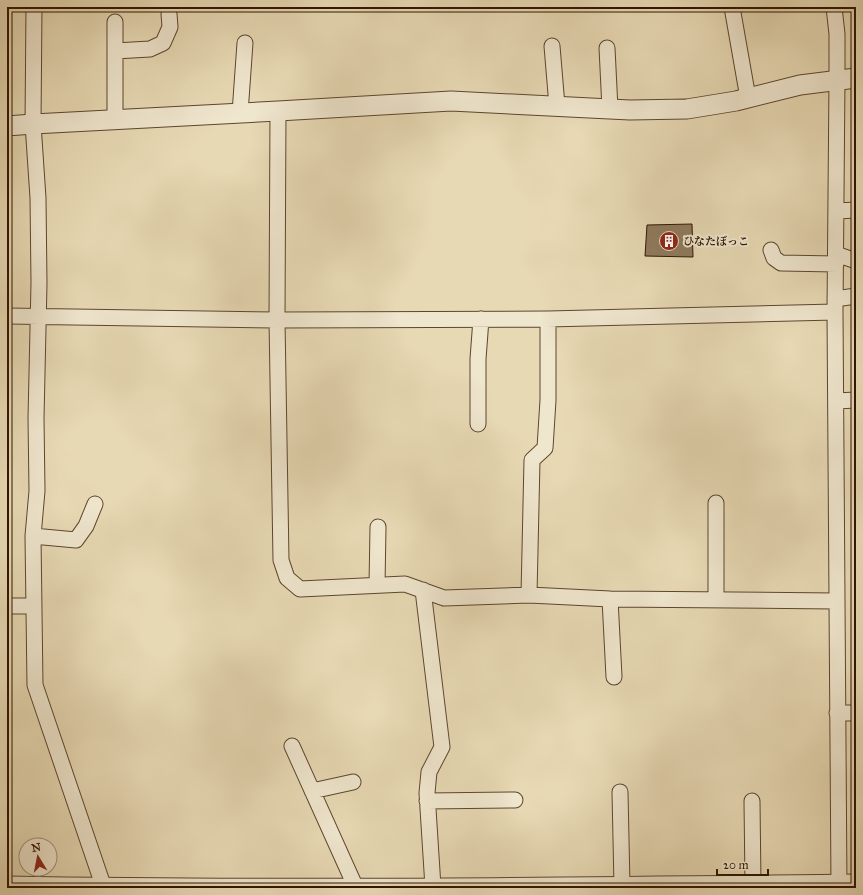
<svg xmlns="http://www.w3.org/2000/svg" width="863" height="895" font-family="'IM FELL Great Primer','Noto Serif JP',serif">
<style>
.building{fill:#8f7b5e;stroke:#301500}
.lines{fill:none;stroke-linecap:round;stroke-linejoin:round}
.minor-casing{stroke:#5e462d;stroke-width:17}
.tertiary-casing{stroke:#5e462d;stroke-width:21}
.minor{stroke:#efe6ce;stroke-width:15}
.tertiary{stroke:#efe6ce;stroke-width:19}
.labels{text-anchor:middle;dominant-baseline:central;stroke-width:4;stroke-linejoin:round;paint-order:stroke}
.poi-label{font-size:11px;font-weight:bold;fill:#301500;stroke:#efe6ce;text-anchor:start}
</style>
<rect width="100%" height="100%" fill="#e7d9b4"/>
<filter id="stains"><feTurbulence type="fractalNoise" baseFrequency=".005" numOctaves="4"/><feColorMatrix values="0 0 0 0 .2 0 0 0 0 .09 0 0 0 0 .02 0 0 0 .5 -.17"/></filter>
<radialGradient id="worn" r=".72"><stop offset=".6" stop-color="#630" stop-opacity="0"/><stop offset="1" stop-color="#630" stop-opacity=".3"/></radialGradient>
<path class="building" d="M 692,224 L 693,257 L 645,256 L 647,225 Z"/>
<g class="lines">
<defs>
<path id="minor" d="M 34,7 L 33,124 L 38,198 L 39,283 L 36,418 L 37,491 L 33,536 L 35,685 L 104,888
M 732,7 L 748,98
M 834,7 L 837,34 L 837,80 L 835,312 L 839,888
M 115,22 L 115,120
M 552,46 L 557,106
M 607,48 L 610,109
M 115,51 L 150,49 L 163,43 L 170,27 L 169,14
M 278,111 L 277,320 L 281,560 L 287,578 L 300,589 L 405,584 L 444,598 L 529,595 L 610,599 L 836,601
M 240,113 L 245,43
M 836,211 L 856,210
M 771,250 L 774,258 L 781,263 L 836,264
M 836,254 L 856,261
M 835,299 L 856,296
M 7,316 L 277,320 L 548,319 L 835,312
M 836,401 L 856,400
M 478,424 L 478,359 L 481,319
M 33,536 L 76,540 L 86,526 L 95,504
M 377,585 L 378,527
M 423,590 L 442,747 L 429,772 L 427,793 L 433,887
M 529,595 L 532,460 L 545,448 L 548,400 L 548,319
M 610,599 L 614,677
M 716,600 L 716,503
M 7,606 L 34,606
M 837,713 L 856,713
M 292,746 L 356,888
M 312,791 L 353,782
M 620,792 L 622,886
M 427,801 L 515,800
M 752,801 L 753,885"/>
<path id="tertiary" d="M 7,126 L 33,124 L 278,111 L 451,101 L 630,110 L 687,109 L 736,101 L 800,85 L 856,78
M 7,886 C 290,891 573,887 856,884"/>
</defs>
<use href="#minor" class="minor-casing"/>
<use href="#tertiary" class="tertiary-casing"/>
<use href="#minor" class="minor"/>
<use href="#tertiary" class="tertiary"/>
</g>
<defs>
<symbol id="building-disc" viewBox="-11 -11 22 22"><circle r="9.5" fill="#8f2418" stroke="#efe6ce"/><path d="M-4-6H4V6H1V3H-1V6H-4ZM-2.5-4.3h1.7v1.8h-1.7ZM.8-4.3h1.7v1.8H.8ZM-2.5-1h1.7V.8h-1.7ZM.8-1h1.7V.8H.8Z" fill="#fff"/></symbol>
</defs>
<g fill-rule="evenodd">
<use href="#building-disc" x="658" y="230" width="22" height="22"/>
</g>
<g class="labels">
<g class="poi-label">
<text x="683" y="241">ひなたぼっこ</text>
</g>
</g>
<rect width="863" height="895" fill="none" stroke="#e7d9b4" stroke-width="24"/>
<rect x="8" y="8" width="847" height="879" fill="none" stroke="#301500" stroke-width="2"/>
<rect x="12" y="12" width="839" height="871" fill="none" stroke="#301500"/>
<g transform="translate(38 857) rotate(350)"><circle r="19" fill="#efe6ce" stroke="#a3927c"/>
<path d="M0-3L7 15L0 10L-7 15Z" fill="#8f2418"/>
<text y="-6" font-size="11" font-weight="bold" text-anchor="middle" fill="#301500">N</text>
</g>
<path d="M717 869v6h51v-6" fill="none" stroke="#301500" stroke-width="2"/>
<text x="723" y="869" font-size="12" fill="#301500" stroke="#efe6ce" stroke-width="3" paint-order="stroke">20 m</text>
<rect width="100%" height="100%" filter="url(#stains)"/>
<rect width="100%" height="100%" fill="url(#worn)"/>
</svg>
